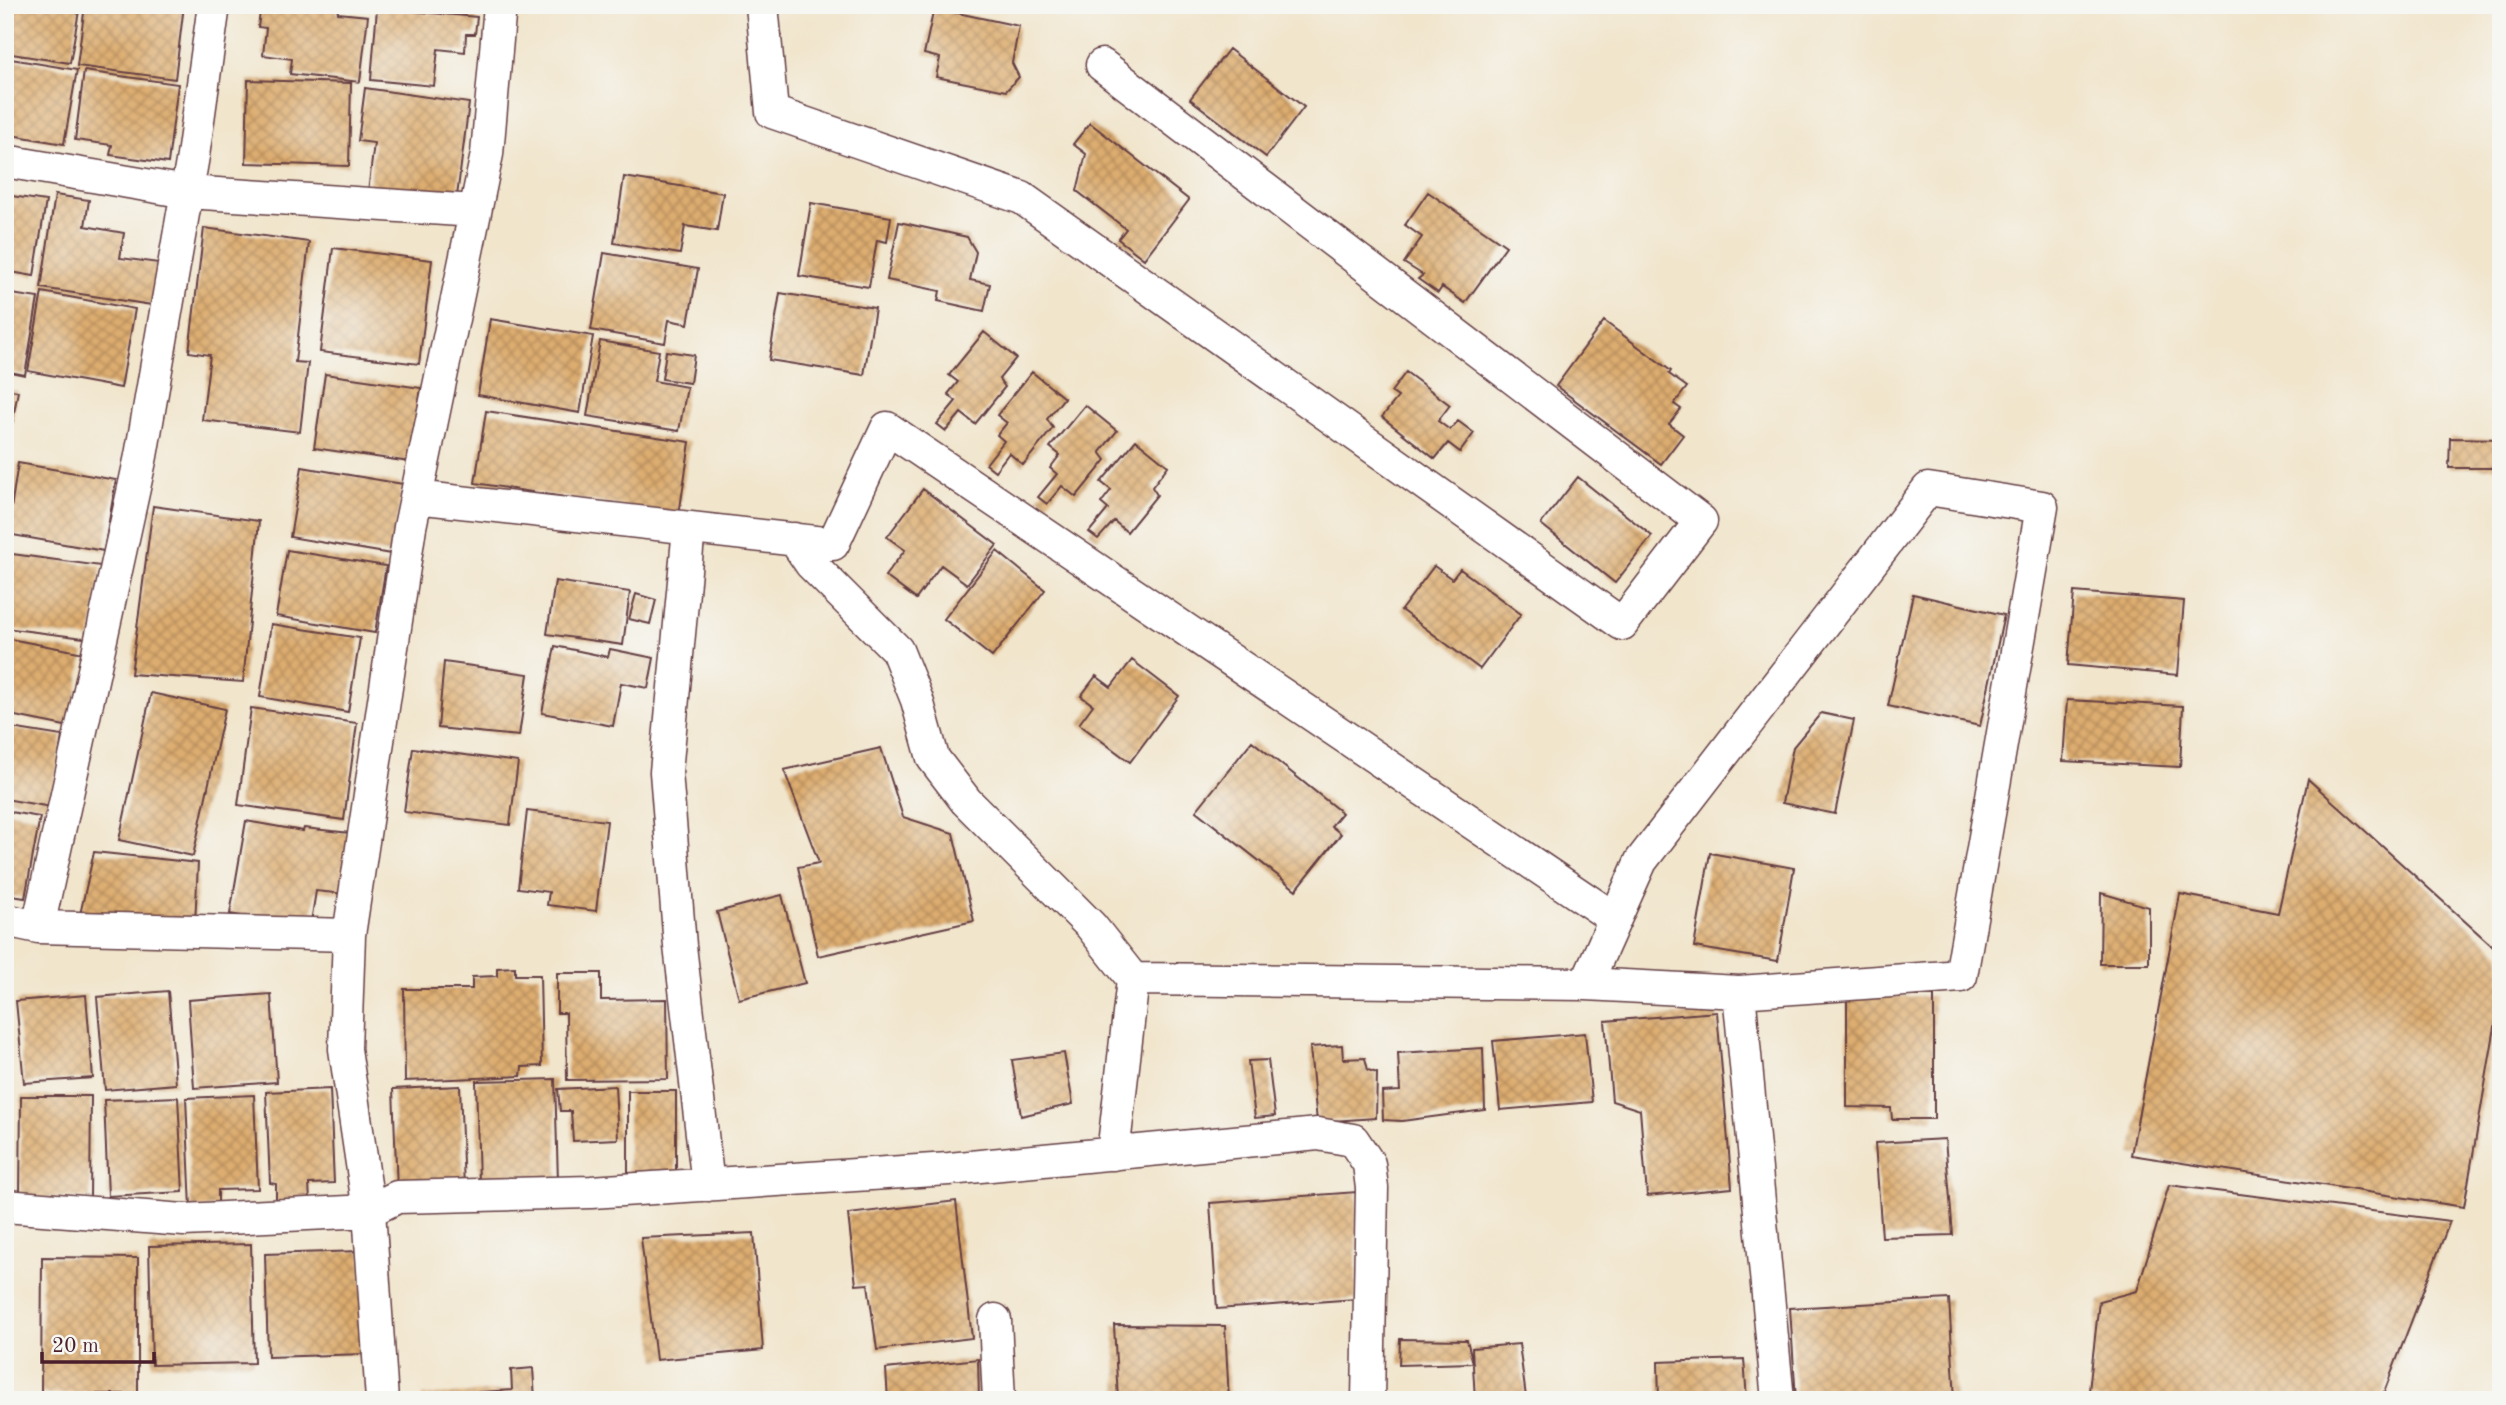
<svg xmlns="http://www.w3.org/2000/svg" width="2506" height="1405" font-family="'Old Standard TT',serif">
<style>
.building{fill:url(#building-cross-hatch)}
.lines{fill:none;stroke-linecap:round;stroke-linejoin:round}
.street-casing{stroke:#633d43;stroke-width:35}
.street{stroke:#fff;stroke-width:32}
</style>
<defs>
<pattern id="building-cross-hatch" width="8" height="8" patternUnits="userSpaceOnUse" patternTransform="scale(1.75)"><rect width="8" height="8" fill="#ddad70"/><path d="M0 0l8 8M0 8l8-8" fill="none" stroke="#b58c5c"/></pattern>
</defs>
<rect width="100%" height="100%" fill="#f6f6f2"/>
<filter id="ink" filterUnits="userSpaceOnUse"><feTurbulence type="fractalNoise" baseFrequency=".0143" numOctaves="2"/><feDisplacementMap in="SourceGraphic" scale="14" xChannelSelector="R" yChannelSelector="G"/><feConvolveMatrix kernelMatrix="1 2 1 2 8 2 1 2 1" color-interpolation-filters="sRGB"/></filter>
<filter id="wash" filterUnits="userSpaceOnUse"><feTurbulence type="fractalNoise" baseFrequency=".00686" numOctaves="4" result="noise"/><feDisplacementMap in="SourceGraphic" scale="28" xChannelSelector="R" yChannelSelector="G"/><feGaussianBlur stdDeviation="1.57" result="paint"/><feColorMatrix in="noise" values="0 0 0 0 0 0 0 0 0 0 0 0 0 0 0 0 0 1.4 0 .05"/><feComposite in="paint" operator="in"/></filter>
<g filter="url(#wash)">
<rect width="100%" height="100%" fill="#f1e5cc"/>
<g id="blocks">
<path class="building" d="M 5,5 L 80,5 L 70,63 L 5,53 Z
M 85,5 L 184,5 L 175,79 L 77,66 Z
M 261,5 L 337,5 L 338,13 L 368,16 L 360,82 L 290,74 L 292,59 L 263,55 L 266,28 L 258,27 Z
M 377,8 L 477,17 L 475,34 L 466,34 L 465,52 L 438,49 L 434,86 L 371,80 Z
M 934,8 L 1019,26 L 1012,63 L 1019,77 L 1006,91 L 936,77 L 940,58 L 924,54 Z
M 1229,49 L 1304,107 L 1266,157 L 1190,99 Z
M 5,58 L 77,70 L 64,144 L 5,134 Z
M 84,71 L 178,84 L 168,163 L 110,155 L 112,145 L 75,140 Z
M 248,80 L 351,83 L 349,166 L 246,163 Z
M 365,88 L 469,103 L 456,204 L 368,192 L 374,143 L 358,141 Z
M 1090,123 L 1189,200 L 1144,259 L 1118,239 L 1126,229 L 1077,191 L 1086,154 L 1073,144 Z
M 624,177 L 723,193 L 717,231 L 685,226 L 680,254 L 614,243 Z
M 1428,192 L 1506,246 L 1465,303 L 1442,287 L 1438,293 L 1418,279 L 1423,275 L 1404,263 L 1422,237 L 1405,225 Z
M 5,195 L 46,201 L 34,276 L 5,271 Z
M 55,195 L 89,200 L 85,226 L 124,233 L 120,258 L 159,263 L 152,305 L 41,288 Z
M 811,203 L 891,217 L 887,242 L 877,240 L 869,287 L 799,276 Z
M 899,222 L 967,237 L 976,252 L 970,280 L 990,284 L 984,311 L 938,301 L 940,291 L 887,280 Z
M 204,228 L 309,242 L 295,362 L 308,363 L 300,432 L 202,420 L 210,355 L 189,352 Z
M 333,248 L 432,260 L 419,364 L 320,352 Z
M 604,253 L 698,269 L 688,324 L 669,320 L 665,343 L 591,330 Z
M 42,292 L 135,309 L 121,388 L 28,371 Z
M 5,293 L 38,298 L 25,375 L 5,371 Z
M 780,293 L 875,308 L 864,375 L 769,360 Z
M 490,319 L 593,336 L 580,413 L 478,395 Z
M 1604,321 L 1671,371 L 1669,374 L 1687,387 L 1674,404 L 1681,409 L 1669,424 L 1683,435 L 1661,464 L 1556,386 Z
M 984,332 L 1016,358 L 999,379 L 1005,387 L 975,424 L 961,413 L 946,431 L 937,424 L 956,401 L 948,394 L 958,382 L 949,375 Z
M 600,341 L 659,351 L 654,381 L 687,387 L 679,431 L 587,416 Z
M 666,351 L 694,355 L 690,383 L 662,379 Z
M 1032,372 L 1064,398 L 1047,419 L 1053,428 L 1023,465 L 1009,453 L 995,471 L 986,464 L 1004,441 L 997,435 L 1007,423 L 997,415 Z
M 1406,372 L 1450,405 L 1438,421 L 1450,430 L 1458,421 L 1474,433 L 1460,452 L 1448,443 L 1435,459 L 1382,417 L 1398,397 L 1391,392 Z
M 325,374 L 421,388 L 410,462 L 314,448 Z
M 5,389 L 18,391 L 7,451 L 5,451 Z
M 1085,405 L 1117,431 L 1100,452 L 1106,460 L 1076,497 L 1062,486 L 1047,504 L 1038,497 L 1057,474 L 1050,468 L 1060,455 L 1050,447 Z
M 486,411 L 690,442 L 679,515 L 475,483 Z
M 2450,438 L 2501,439 L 2501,468 L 2449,468 Z
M 1136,440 L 1168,466 L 1152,487 L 1157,495 L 1127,532 L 1114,521 L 1098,539 L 1089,532 L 1108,509 L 1101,503 L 1111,490 L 1101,482 Z
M 18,463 L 116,480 L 104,551 L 7,534 Z
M 302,467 L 403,484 L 391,554 L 290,537 Z
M 1578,477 L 1652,536 L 1615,583 L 1541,524 Z
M 923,489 L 997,545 L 967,584 L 941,565 L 916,599 L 885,576 L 905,550 L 887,537 Z
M 153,506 L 259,521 L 243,682 L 131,674 Z
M 287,550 L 386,566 L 375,633 L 276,616 Z
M 997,551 L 1045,590 L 992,657 L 944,619 Z
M 5,553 L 101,566 L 91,639 L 5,628 Z
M 1434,566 L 1452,579 L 1460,569 L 1521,614 L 1480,669 L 1401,610 Z
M 555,581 L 630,592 L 623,645 L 547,634 Z
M 2074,592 L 2184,601 L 2178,675 L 2068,665 Z
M 636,594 L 656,600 L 650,624 L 629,619 Z
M 1913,594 L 2004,615 L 1980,726 L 1888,706 Z
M 271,624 L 360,638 L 348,712 L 260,697 Z
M 5,638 L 84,653 L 70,727 L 5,714 Z
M 555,646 L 608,657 L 610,649 L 654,658 L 648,688 L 621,683 L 613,726 L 542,713 Z
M 1132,660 L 1179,696 L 1130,762 L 1079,724 L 1093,705 L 1081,696 L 1096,676 L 1111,687 Z
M 444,662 L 528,674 L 519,736 L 438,728 Z
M 151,693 L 225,709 L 193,856 L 119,840 Z
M 2067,700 L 2183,706 L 2180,767 L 2063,761 Z
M 251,708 L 357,723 L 344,820 L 238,805 Z
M 1821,713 L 1854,720 L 1835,814 L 1782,803 L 1793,747 Z
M 5,727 L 62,736 L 51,807 L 5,799 Z
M 1252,741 L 1342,813 L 1331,826 L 1341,834 L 1296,890 L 1196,811 Z
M 413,748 L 518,762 L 510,825 L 404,812 Z
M 881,748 L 903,817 L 953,833 L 974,921 L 818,956 L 798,867 L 819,863 L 784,770 Z
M 2308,779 L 2501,954 L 2501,992 L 2464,1207 L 2131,1155 L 2180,894 L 2278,913 Z
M 5,811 L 40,817 L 25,898 L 5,895 Z
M 527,811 L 607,821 L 596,911 L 547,905 L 549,892 L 518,888 Z
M 246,821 L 303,831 L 304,828 L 350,833 L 345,894 L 316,891 L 310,928 L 230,914 Z
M 94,852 L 198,863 L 195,924 L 79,919 Z
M 1710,853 L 1794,868 L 1778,961 L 1694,947 Z
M 2101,893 L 2149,907 L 2149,964 L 2100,964 Z
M 782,895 L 805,983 L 739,999 L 717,912 Z
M 515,967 L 515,975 L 540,975 L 542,1066 L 522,1067 L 521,1076 L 405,1081 L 404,989 L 472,989 L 472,977 L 497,976 L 497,968 Z
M 557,973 L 601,973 L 601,1000 L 667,999 L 668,1079 L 567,1080 L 566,1013 L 557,1013 Z
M 168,991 L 176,1084 L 105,1090 L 97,997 Z
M 271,994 L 277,1082 L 194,1088 L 188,1000 Z
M 86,995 L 93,1078 L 24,1083 L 16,1001 Z
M 1847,996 L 1934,996 L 1934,1119 L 1892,1119 L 1891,1108 L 1847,1107 Z
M 1717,1012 L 1732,1188 L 1647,1196 L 1640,1110 L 1612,1101 L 1605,1021 Z
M 1585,1033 L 1592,1102 L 1500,1110 L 1493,1041 Z
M 1342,1045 L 1343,1059 L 1365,1058 L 1368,1070 L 1377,1073 L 1376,1118 L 1317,1122 L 1310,1047 Z
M 1483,1048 L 1485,1110 L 1402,1121 L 1383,1120 L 1382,1092 L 1400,1091 L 1398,1053 Z
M 1064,1053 L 1073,1104 L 1021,1116 L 1012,1060 Z
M 1268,1060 L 1275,1116 L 1255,1118 L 1248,1061 Z
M 555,1079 L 558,1181 L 479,1182 L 476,1081 Z
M 460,1086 L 464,1188 L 397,1190 L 393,1089 Z
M 615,1086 L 618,1139 L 573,1141 L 571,1111 L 560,1111 L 558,1089 Z
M 330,1089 L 334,1183 L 309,1184 L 310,1201 L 276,1202 L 276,1184 L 270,1183 L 266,1092 Z
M 628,1091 L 676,1091 L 676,1184 L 628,1184 Z
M 254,1095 L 258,1189 L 218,1190 L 218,1207 L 191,1208 L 186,1098 Z
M 21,1096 L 91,1096 L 90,1199 L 20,1197 Z
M 178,1097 L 183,1192 L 108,1196 L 104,1100 Z
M 5,1101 L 13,1179 L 5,1180 Z
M 1945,1139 L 1953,1235 L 1882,1237 L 1875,1143 Z
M 2169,1185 L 2450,1221 L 2381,1400 L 2088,1400 L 2099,1301 L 2137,1291 Z
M 1357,1192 L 1356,1299 L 1217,1309 L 1210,1203 Z
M 956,1201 L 972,1338 L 877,1350 L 868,1284 L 856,1285 L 848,1214 Z
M 754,1233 L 763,1350 L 656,1360 L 641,1238 Z
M 251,1244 L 254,1363 L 152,1365 L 149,1246 Z
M 361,1251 L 365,1354 L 268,1357 L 265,1254 Z
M 42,1257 L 138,1258 L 138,1394 L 41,1394 Z
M 1949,1299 L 1955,1400 L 1796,1400 L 1790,1308 Z
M 1114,1325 L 1225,1326 L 1229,1400 L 1118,1400 Z
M 1400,1339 L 1467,1340 L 1473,1363 L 1399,1365 Z
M 1519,1344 L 1526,1397 L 1475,1400 L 1472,1348 Z
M 978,1359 L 979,1400 L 888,1400 L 886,1369 Z
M 1744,1359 L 1747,1400 L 1659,1400 L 1658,1362 Z
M 533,1368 L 535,1400 L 422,1400 L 422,1396 L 512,1390 L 511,1370 Z"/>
</g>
</g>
<g filter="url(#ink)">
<use href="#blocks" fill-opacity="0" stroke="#633d43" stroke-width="2"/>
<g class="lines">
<defs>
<path id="street" d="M 762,5 L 772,112 L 1022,198 L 1622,624 L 1701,521 L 1102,65
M 5,161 L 187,192 L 475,211
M 416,497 L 833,544 L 887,428 L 1615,919
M 689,528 L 666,772 L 680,946 L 708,1185
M 794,539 L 811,564 L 897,650 L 917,700 L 933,758 L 966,801 L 1091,926 L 1133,979
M 5,920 L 38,927 L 349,935
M 38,927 L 141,456 L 193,156 L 214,5
M 1586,984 L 1641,861 L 1928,489 L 2042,507 L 1961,976 L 1739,992
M 1113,1154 L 1133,979 L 1586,984 L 1739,992 L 1778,1400
M 5,1206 L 184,1220 L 369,1211 L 397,1197 L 591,1192 L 949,1169 L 1318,1134 L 1353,1140 L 1369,1164 L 1372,1188 L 1368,1400
M 995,1320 L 999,1400
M 382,1400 L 369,1211 L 345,1049 L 349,935 L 410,527 L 487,154 L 500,5"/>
</defs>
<use href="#street" class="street-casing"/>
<use href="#street" class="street"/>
</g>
</g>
<rect width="2506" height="1405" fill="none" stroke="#f6f6f2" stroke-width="28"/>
<path d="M42 1352v10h112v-10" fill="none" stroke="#4a1f2b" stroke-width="3.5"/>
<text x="52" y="1352" font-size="21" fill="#4a1f2b" stroke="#f6f6f2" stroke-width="5" paint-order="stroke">20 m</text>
</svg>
